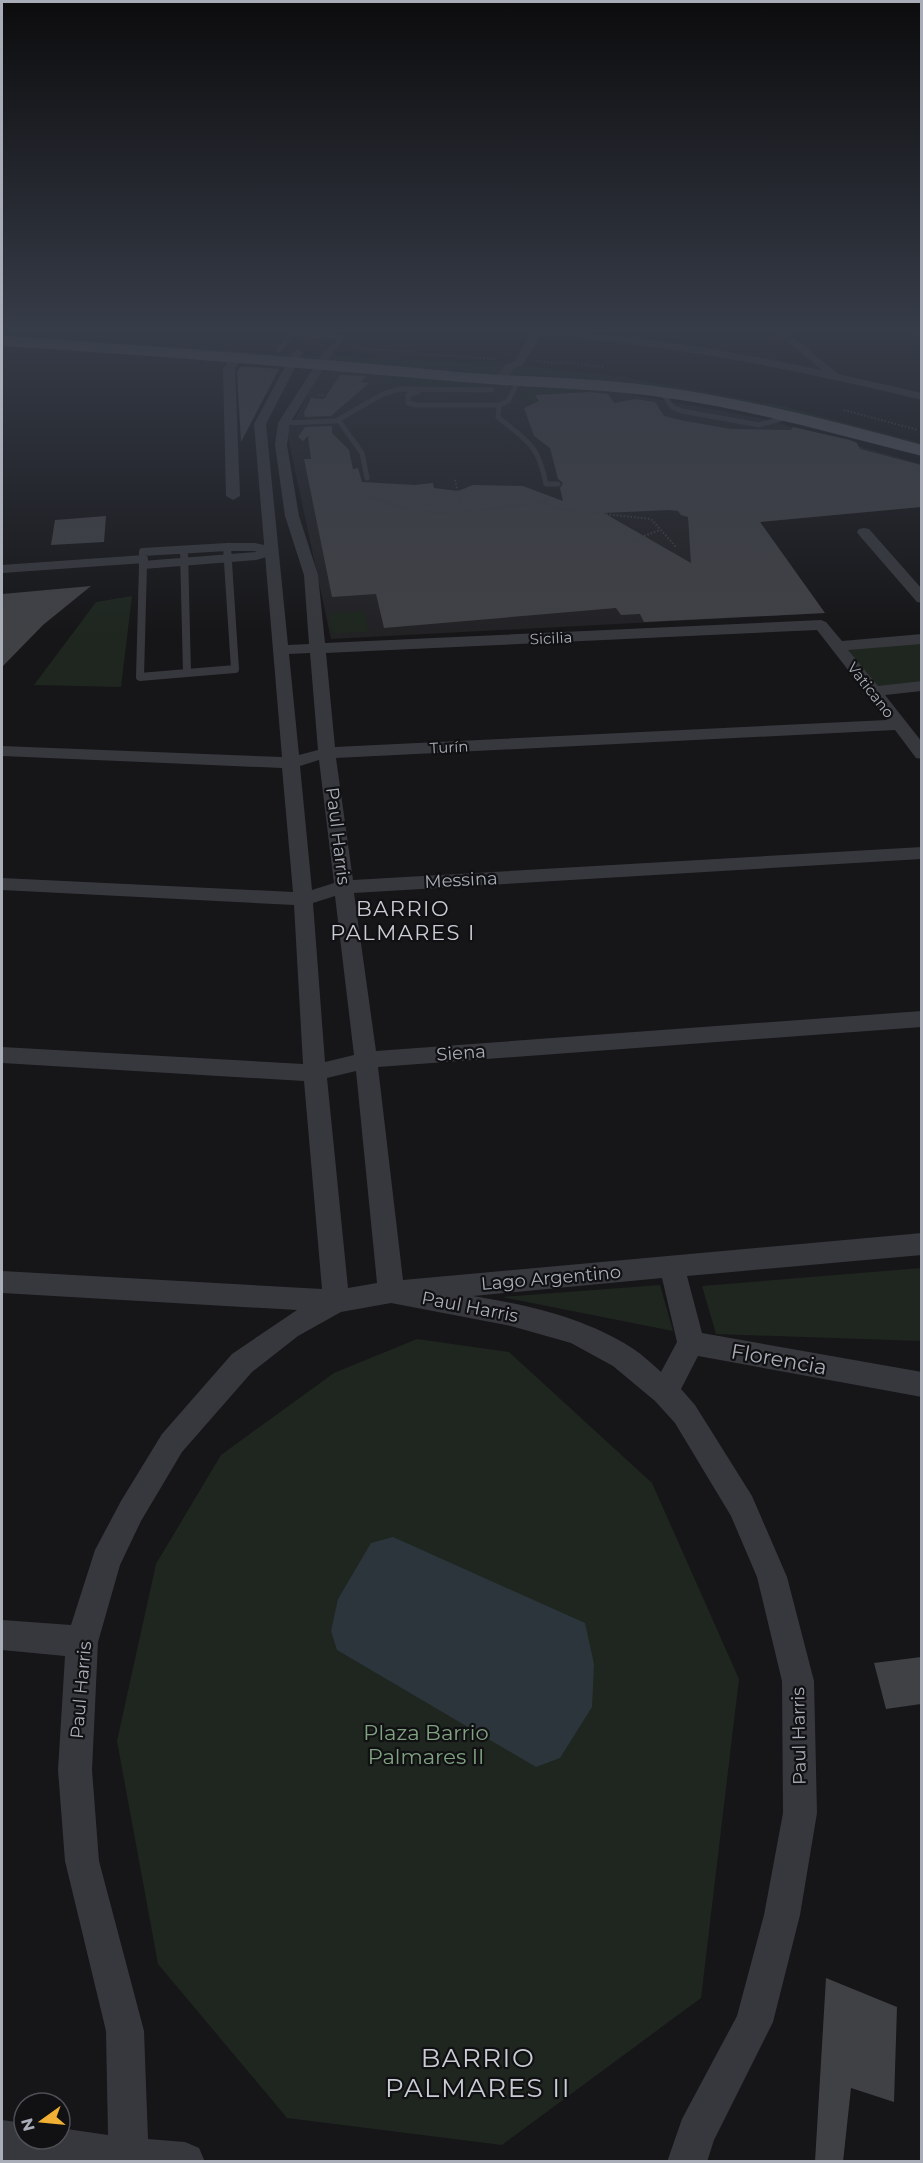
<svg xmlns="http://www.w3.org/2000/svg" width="923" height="2163" font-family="Montserrat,sans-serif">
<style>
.built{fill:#222225}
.green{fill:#1e261f}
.water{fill:#2c353c}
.building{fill:#404145;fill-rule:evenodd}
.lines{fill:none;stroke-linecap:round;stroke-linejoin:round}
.path{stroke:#3d3f44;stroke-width:2;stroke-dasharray:1.5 2;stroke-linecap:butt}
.service-far1{stroke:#37383d;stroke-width:5}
.service{stroke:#37383d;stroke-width:8}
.minor{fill:#37383d;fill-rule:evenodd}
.primary{fill:#53555c;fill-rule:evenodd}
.labels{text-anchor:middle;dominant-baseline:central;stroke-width:4.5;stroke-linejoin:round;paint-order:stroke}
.far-street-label{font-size:15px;fill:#a8adb8;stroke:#111113}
.street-label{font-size:18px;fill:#a8adb8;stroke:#111113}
.quarter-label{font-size:21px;letter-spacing:1.5px;fill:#c9ccd4;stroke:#111113}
.near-street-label{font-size:21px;fill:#a8adb8;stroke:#111113}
.near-park-label{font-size:21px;fill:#7fa381;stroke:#111113}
.near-quarter-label{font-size:26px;letter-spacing:1.5px;fill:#c9ccd4;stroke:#111113}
</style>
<rect width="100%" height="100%" fill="#161618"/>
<path class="built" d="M 335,370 L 606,390 L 760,418 L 921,464 L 921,507 L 760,522 L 825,613 L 331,639 L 287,433 L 320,373 Z"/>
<path class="green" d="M 155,331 L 275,331 L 268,338 L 153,333 Z
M 2,335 L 290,354 L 515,365 L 623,377 L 786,407 L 921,443 L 921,447 L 629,386 L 218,352 L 2,339 Z
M 377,375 L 484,383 L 482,387 L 389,385 Z
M 532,387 L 606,390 L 536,395 L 539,401 L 532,404 L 517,401 L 522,389 Z
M 132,596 L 121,687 L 34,685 L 96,602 Z
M 365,611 L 368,632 L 332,634 L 329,613 Z
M 921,639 L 921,686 L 872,692 L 837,646 Z
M 921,1268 L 921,1341 L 716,1334 L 702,1286 Z
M 660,1285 L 673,1331 L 502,1297 Z
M 417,1339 L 509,1352 L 652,1483 L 739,1679 L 701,1998 L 502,2145 L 287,2118 L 158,1964 L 117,1741 L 156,1564 L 221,1455 L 334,1373 Z"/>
<path class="water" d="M 393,1537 L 585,1623 L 594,1664 L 592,1707 L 560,1758 L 536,1767 L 337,1650 L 331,1631 L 338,1599 L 371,1543 Z"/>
<path class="building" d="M 241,366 L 279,369 L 241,442 L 237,372 Z
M 340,375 L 366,376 L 361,382 L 369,383 L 331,416 L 305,417 L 304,413 L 311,398 L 324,399 Z
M 590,392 L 608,394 L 614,403 L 635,399 L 655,402 L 664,416 L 685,421 L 731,429 L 791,430 L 793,427 L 850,440 L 857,443 L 860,449 L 921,465 L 921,507 L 760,522 L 825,613 L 644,622 L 640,614 L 621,615 L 616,608 L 384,628 L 376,594 L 332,597 L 304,459 L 311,459 L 308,436 L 303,441 L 298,437 L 305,427 L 332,426 L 332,433 L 349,450 L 353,469 L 358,468 L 362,482 L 415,485 L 433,483 L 434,488 L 458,491 L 473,485 L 523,486 L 563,501 L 560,488 L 563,483 L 558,479 L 550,448 L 534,436 L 524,408 L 539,401 L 535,395 ZM 669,510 L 678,511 L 681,515 L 688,517 L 691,563 L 604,513 Z
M 106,516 L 104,542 L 51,545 L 55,520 Z
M 91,586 L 43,625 L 2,667 L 2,594 Z
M 921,1657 L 921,1704 L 886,1709 L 874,1663 Z
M 826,1978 L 897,2007 L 894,2102 L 851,2088 L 843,2162 L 815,2162 Z"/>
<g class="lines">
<path class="path" d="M 351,348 L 418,352
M 417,354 L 496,359
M 537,361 L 562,364
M 560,362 L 603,367
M 319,395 L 348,397
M 844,410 L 918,430
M 455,480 L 462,510
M 365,492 C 418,526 486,508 545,502
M 545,499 L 548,506 L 558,509 L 651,519 L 676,547
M 631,541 L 660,530"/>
<path class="service-far1" d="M 279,350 L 291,334 L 343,337 L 328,353
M 519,380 L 508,401 L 499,405 L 498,417 C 528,442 538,444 546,484 L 558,484
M 418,392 L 408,395 L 408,403 L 416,405 L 499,405
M 662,392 L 672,407 L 682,411 L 759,425 L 788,417
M 339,421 L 362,453 L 367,478
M 284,423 L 336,421 L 383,394 L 399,389 L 492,390"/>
<path class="service" d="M 227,547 L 254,547 L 273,551 L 256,556 L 143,565 L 143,552 Z
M 184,550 L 187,673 L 235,669 L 227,547
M 143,565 L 140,677 L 187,673
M 2,569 L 144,559"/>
<path class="minor" d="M 524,331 C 625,331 724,350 822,370 L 775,331 L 786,331 L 838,374 L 922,393 L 922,400 C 796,369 670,345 541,335 L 522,366 L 514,368 L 505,381 L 497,381 L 495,379 L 506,364 L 514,362 L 531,334 Z
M 909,331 L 922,331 L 922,339 Z
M 298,349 L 303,352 L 266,424 L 288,645 L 309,644 L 304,575 L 285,516 L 275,445 L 278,423 L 323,353 L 328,350 L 333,353 L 290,423 L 287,445 L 299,516 L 318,575 L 325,643 L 821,620 L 826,622 L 842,641 L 922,634 L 922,644 L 848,650 L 878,686 L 922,681 L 922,691 L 885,695 L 922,742 L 922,759 L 916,758 L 895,730 L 336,758 L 353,880 L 922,847 L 922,859 L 354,893 L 376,1051 L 922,1011 L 922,1027 L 378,1067 L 403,1280 L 922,1233 L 922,1255 L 687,1276 L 702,1333 L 922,1372 L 922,1397 L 698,1356 L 681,1389 L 695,1405 L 752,1496 L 787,1577 L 814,1681 L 817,1813 L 800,1915 L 773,2022 L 714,2140 L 707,2162 L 667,2162 L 682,2119 L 737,2016 L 764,1915 L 783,1813 L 782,1681 L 757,1577 L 731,1516 L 675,1423 L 655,1401 L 613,1366 L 571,1343 L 511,1326 L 391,1303 L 341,1312 L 298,1336 L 252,1372 L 182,1452 L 141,1521 L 120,1565 L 98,1642 L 92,1770 L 99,1861 L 144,2031 L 148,2139 L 185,2142 L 199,2148 L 205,2162 L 15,2162 L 2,2160 L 2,2120 L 24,2123 L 24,2139 L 60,2139 L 60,2128 L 108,2135 L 106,2031 L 65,1861 L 58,1770 L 65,1656 L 2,1650 L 2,1620 L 71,1625 L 95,1550 L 121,1501 L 162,1434 L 232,1354 L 297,1310 L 2,1293 L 2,1271 L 322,1289 L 304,1081 L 2,1063 L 2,1047 L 303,1064 L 294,905 L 2,890 L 2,878 L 293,892 L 282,768 L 2,756 L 2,746 L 282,757 L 254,424 L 293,352 ZM 817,630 L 887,720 L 335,747 L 326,653 ZM 310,653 L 318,750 L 299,755 L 289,654 ZM 319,760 L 334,883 L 312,890 L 300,766 ZM 335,896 L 354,1055 L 325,1062 L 313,903 ZM 356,1071 L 377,1283 L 348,1288 L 327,1078 ZM 662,1278 L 677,1342 L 661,1372 C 652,1364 643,1355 632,1348 C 585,1318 528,1305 473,1296 Z
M 237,354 L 242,357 L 235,369 L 240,496 L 233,500 L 226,496 L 223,369 L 233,355 Z
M 864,528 L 869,529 L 922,589 L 922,603 L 917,602 L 859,535 L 857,532 L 859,529 Z"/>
<path class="primary" d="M 2,336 C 154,346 306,357 458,372 C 515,377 573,377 630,383 C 729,394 826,419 922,445 L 922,456 C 837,435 754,410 667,398 C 599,388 531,388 462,382 C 309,369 156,355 2,346 Z"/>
</g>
<linearGradient id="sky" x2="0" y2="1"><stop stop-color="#0c0c0d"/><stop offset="0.52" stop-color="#363c48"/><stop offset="1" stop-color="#363c48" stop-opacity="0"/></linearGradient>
<rect width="923" height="634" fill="url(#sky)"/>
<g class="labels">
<g class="far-street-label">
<text transform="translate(551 638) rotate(-3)">Sicilia</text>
<text transform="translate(871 690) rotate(52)">Vaticano</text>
<text transform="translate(449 747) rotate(-3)">Turín</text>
</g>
<g class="street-label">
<text transform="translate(338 836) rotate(83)">Paul Harris</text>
<text transform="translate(461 880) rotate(-3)">Messina</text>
<text transform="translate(461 1053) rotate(-4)">Siena</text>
<text transform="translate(551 1278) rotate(-5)">Lago Argentino</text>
<text transform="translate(470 1307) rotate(11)">Paul Harris</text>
<text transform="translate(81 1690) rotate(-85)">Paul Harris</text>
<text transform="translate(799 1736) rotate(-91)">Paul Harris</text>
</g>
<g class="quarter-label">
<text x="403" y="908">BARRIO<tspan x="403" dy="24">PALMARES I</tspan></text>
</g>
<g class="near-street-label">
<text transform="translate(779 1359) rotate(10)">Florencia</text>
</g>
<g class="near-park-label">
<text x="426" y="1732">Plaza Barrio<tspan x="426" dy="24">Palmares II</tspan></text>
</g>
<g class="near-quarter-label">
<text x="478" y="2058">BARRIO<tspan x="478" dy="30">PALMARES II</tspan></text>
</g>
</g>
<rect width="923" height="2163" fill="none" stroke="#a8adb8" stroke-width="6"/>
<g transform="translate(42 2121) rotate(255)"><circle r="28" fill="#111113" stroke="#4d4f55" stroke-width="1.5"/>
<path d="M0-4.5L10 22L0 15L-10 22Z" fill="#f2b134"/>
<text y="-9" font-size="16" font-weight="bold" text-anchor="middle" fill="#a8adb8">N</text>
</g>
</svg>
